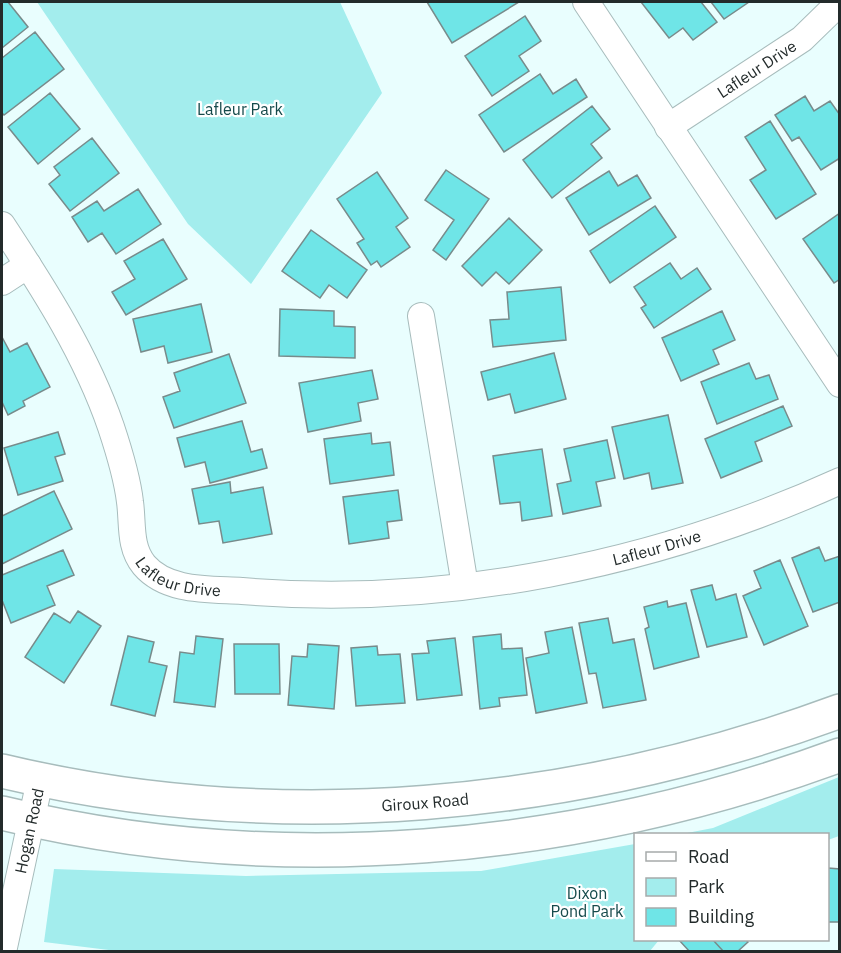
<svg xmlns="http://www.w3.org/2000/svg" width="841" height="953" font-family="'IBM Plex Sans',sans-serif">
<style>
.green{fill:#a3eded}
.building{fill:#6fe5e7;stroke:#788b8b;stroke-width:1.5}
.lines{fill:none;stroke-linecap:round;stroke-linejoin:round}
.minor-casing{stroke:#a7bcbc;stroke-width:28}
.major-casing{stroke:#a7bcbc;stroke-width:36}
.minor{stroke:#fff;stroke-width:26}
.major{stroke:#fff;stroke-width:33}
.labels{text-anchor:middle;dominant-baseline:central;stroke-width:4.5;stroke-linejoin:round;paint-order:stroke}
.street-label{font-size:16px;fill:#232b2b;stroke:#fff}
.park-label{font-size:16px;fill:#154a4b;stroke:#fff}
</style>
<rect width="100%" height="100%" fill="#e9fefe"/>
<path class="green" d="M 37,2 L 340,2 L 382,93 L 251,284 L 188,224 Z
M 839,777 L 839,836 L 828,840 L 828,834 L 682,834 L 713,828 Z
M 635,844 L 636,940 L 659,940 L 650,951 L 125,952 L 44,942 L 54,869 L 246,876 L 481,871 Z"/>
<path class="building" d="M 2,2 L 8,2 L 28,27 L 2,48 Z
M 427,2 L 519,2 L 452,43 Z
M 641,2 L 701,2 L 717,22 L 693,40 L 683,28 L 669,38 Z
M 711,2 L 749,2 L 724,19 Z
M 525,16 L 541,41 L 519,56 L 529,71 L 492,96 L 465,56 Z
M 35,32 L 64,69 L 4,115 L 2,113 L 2,58 Z
M 540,74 L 553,94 L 576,79 L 587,97 L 504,152 L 479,115 Z
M 50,93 L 80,129 L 38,164 L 8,127 Z
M 805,96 L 814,111 L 830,101 L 840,115 L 840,158 L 821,170 L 799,137 L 792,141 L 775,115 Z
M 592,106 L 610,129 L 591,144 L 602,158 L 552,198 L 523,160 Z
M 770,121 L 816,194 L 776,219 L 750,180 L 766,170 L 745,137 Z
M 92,138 L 119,173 L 70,211 L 49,184 L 60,175 L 54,167 Z
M 446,170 L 489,199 L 446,260 L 433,250 L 454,220 L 425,200 Z
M 609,171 L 618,186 L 637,175 L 651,198 L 589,235 L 566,198 Z
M 377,172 L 408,218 L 396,227 L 410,247 L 381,267 L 377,261 L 371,265 L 357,243 L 364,239 L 337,199 Z
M 138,189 L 161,224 L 116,254 L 102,233 L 88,242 L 72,217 L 97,201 L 104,211 Z
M 655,206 L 676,237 L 610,283 L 590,251 Z
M 840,213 L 840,279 L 834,283 L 803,239 Z
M 509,218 L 542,250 L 509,284 L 496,272 L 482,286 L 462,266 Z
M 311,230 L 367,270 L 347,298 L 329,285 L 320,298 L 282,271 Z
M 163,239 L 187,279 L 126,315 L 112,292 L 135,279 L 124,261 Z
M 670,263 L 681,279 L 697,268 L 711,289 L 654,328 L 641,308 L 646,305 L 634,287 Z
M 561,287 L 566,340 L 493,347 L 490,320 L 509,319 L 507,292 Z
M 201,304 L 212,352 L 168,363 L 164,346 L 141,352 L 133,319 Z
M 280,309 L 334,311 L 334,326 L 355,327 L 355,358 L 279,356 Z
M 722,311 L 735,340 L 713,350 L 719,364 L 681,381 L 662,338 Z
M 2,337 L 10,352 L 27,343 L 50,387 L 23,401 L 25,406 L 8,415 L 2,402 Z
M 554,353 L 566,399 L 515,413 L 510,394 L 488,400 L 481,372 Z
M 229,354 L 246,403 L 174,428 L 163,397 L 180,391 L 174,373 Z
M 749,363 L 756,379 L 769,375 L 778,399 L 717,424 L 701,382 Z
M 372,370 L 378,399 L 358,403 L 361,421 L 308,432 L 299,383 Z
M 783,406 L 792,426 L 755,442 L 762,461 L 721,478 L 705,439 Z
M 668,415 L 683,483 L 652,489 L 649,473 L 624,479 L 612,427 Z
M 242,421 L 251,452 L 262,449 L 267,468 L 210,483 L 205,462 L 185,467 L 177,438 Z
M 58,432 L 65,454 L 55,457 L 63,481 L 18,495 L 4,448 Z
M 371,433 L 372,444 L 390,442 L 394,475 L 330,484 L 324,439 Z
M 607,440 L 615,478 L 596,482 L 601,506 L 563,514 L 557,484 L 571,481 L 564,449 Z
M 542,449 L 552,516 L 522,521 L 520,502 L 500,504 L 493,456 Z
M 230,482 L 231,493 L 263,487 L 272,534 L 223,543 L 219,521 L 199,524 L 192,489 Z
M 398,490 L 402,520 L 387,522 L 389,538 L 349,544 L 343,497 Z
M 54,491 L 72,529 L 2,564 L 2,516 Z
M 819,547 L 825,561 L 840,556 L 840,602 L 813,612 L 792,558 Z
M 63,550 L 74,575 L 47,586 L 55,605 L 11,623 L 2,600 L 2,575 Z
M 780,560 L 808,626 L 764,645 L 743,596 L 761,588 L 754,571 Z
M 712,585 L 716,600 L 736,594 L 747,637 L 707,647 L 691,590 Z
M 667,601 L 668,607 L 686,603 L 699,657 L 654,669 L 645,629 L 649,627 L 644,607 Z
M 78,611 L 101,626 L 64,683 L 25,657 L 54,613 L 70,623 Z
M 608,618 L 613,643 L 634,639 L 646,700 L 603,708 L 596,673 L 589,674 L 579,623 Z
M 572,627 L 587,703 L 536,713 L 526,658 L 549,653 L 545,632 Z
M 501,634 L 502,649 L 522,648 L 527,695 L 499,698 L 500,706 L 480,709 L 473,637 Z
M 128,636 L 154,642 L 149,662 L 167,666 L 155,716 L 111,705 Z
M 196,636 L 223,639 L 215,707 L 174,702 L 180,652 L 194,654 Z
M 455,638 L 462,695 L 417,700 L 412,654 L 429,653 L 427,641 Z
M 234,644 L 279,644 L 280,694 L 235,694 Z
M 308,644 L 339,646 L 334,709 L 288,705 L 292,656 L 307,657 Z
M 377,646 L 378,655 L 400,654 L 405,703 L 356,706 L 351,648 Z
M 828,868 L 840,869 L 840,922 L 828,922 Z
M 679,940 L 713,940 L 724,952 L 690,952 Z
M 713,940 L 746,940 L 748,942 L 737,952 L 724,952 Z"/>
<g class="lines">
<defs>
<g id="minor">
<path d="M 586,2 L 840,384"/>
<path id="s1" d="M 668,127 L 802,39 L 840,2"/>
<path id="s2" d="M 2,225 C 44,289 86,354 111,427 C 119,451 127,476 130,502 C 133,523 129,547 144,565 C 167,592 209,589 242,591 C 445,608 655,565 840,481"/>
<path d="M 2,282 L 28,265"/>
<path d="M 421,316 L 465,586"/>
<path id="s3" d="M 3,952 L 40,780"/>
</g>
<g id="major">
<path id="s4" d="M 2,771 C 278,837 574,809 840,711"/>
<path d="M 2,813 C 278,880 574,853 840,755"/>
</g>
</defs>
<use href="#minor" class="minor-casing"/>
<use href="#major" class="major-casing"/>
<use href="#minor" class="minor"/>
<use href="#major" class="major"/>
</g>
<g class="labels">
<g class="street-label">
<text stroke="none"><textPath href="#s1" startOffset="106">Lafleur Drive</textPath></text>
<text stroke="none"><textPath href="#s2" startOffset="897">Lafleur Drive</textPath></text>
<text stroke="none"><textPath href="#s2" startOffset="411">Lafleur Drive</textPath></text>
<text stroke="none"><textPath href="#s4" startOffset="426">Giroux Road</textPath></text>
<text stroke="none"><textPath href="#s3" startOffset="124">Hogan Road</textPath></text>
</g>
<g class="park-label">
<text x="240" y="109">Lafleur Park</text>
<text x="587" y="893">Dixon<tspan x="587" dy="18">Pond Park</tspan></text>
</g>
</g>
<rect width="841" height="953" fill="none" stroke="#232b2b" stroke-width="6"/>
<rect x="634" y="833" width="195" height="108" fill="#ffffff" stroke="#a7aaaa" stroke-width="1.5"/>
<rect x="646" y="852" width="30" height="9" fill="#ffffff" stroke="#a7aaaa" stroke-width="1.5"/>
<text x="688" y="863" font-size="18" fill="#232b2b">Road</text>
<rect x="646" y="878" width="30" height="18" fill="#a3eded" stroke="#a7aaaa" stroke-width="1.5"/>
<text x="688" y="893" font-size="18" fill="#232b2b">Park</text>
<rect x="646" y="908" width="30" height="18" fill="#6fe5e7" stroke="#a7aaaa" stroke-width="1.5"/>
<text x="688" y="923" font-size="18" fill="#232b2b">Building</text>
</svg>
